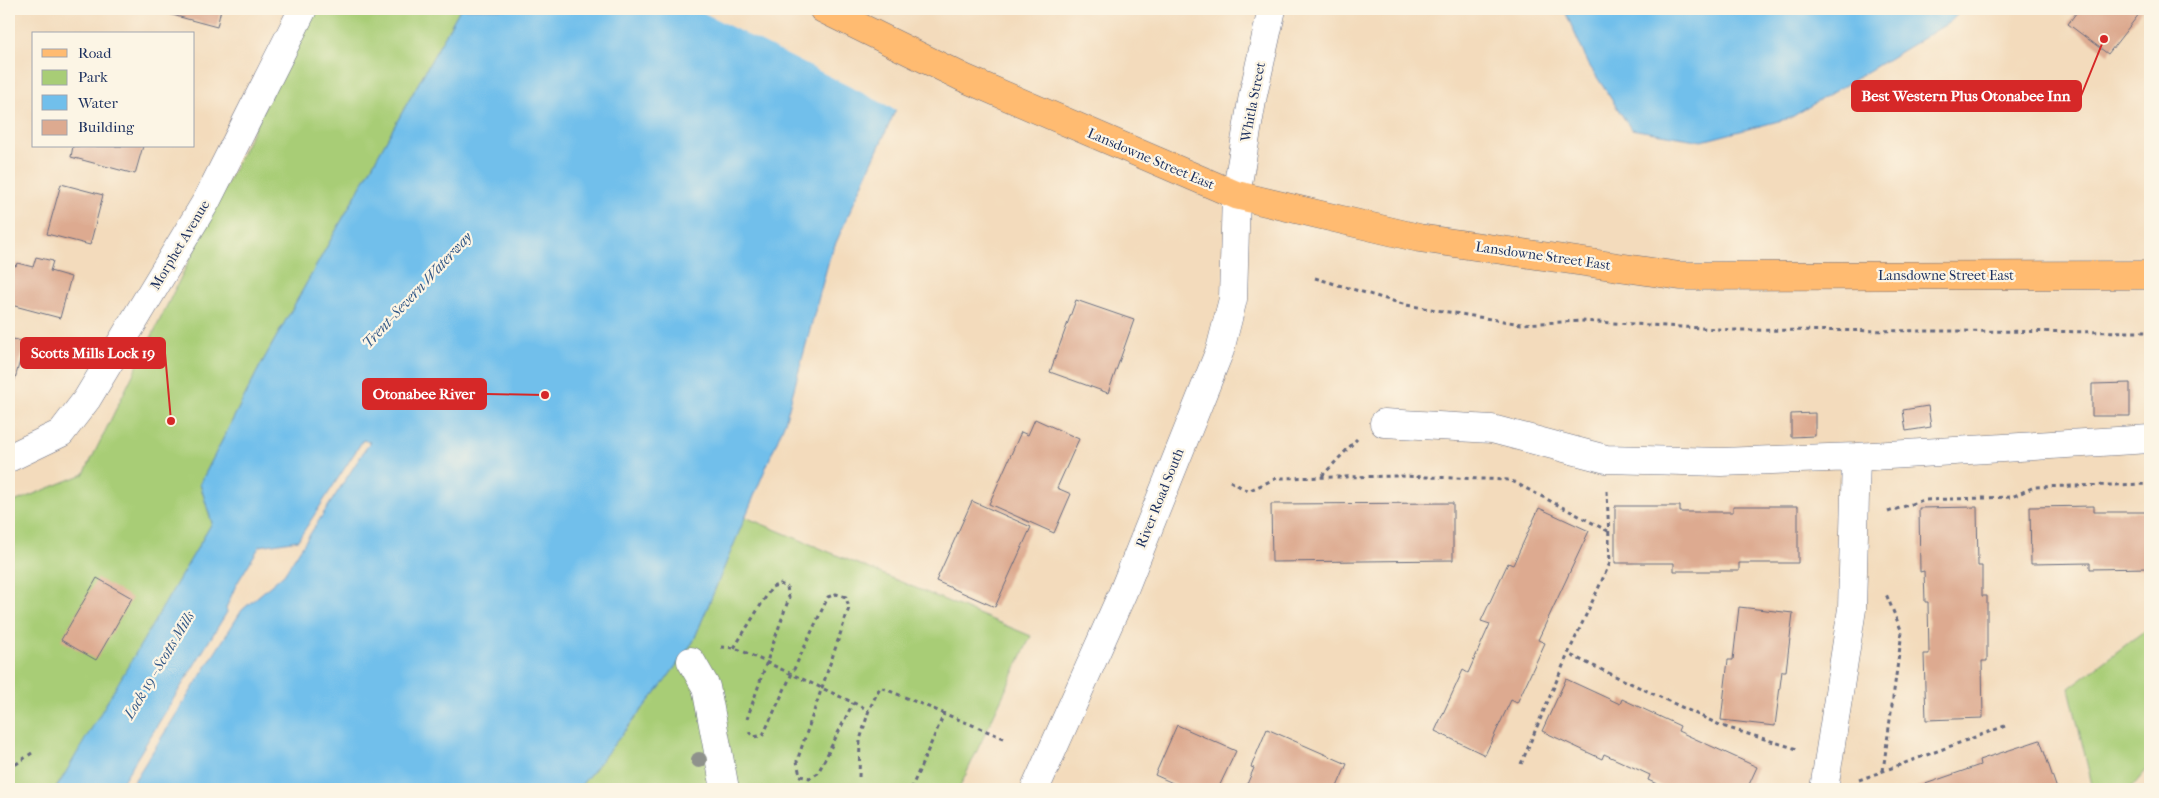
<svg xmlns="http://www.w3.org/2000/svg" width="2159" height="798" font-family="'IM FELL French Canon',serif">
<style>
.green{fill:#a8cd76;stroke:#627e6a}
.water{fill:#71bfeb;stroke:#4677a4}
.pier{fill:#f3dbbc}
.building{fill:#ddaa90}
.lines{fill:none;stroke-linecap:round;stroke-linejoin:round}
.minor-casing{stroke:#676b7f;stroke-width:29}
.major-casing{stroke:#676b7f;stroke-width:29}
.path{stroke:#676b7f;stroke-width:3;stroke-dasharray:4 4;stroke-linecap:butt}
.minor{stroke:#fff;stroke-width:28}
.major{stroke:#ffbb71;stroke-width:28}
.tree{fill:#8f928c}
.labels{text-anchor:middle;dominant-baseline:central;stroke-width:4.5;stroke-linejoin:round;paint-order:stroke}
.street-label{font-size:14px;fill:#1b2f5e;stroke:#fcf5e5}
.water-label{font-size:15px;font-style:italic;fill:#355a88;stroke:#fcf5e5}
.leader{fill:none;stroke:#d62828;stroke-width:2}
.callout-dot{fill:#d62828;stroke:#fcf5e5;stroke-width:2}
.callout{fill:#d62828;stroke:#d62828;stroke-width:2}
.callout-label{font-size:15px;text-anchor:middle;font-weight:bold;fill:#fff}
</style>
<rect width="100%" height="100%" fill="#fcf5e5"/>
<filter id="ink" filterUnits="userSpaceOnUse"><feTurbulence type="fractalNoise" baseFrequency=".02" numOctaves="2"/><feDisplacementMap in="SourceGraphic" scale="10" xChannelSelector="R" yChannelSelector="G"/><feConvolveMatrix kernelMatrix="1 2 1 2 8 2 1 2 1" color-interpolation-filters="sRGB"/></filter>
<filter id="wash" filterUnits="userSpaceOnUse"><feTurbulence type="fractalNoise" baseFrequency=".0096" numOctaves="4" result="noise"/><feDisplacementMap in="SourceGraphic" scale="20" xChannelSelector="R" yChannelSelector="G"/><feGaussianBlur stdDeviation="1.12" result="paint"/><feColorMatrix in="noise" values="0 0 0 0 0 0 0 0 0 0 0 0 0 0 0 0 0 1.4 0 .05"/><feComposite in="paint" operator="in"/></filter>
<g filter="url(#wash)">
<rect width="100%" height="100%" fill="#f3dbbc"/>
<path class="green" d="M 313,9 L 460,9 L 259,368 L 200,484 L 212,523 L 71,765 L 55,789 L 9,789 L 9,504 L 84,474 Z
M 745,517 L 1031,636 L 959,789 L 578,789 L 665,681 L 693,642 Z
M 2148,628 L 2150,631 L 2150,766 L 2131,788 L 2093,789 L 2069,688 Z"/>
<path class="water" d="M 460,9 L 941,9 L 830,256 L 785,422 L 693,642 L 665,681 L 578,789 L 129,789 L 242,610 L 284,574 L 370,442 L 363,440 L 298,540 L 260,546 L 236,585 L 226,608 L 227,612 L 118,789 L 56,789 L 212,523 L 200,484 L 259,368 Z
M 1564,9 L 1963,9 L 1950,22 L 1790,118 L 1702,141 L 1631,129 L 1589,65 Z"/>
<path class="pier" d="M 696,9 L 937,9 L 942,11 L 898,111 Z"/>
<g id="blocks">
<path class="building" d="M 150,9 L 221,9 L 217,27 Z
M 2079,9 L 2143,9 L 2108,54 L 2068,24 Z
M 73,146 L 143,146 L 135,174 L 71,157 Z
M 61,184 L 103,195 L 90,245 L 47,234 Z
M 36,257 L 53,261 L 50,271 L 71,277 L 60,318 L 11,305 L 9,310 L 9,264 L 16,266 L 17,263 L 33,267 Z
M 1076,300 L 1134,320 L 1108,393 L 1050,372 Z
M 9,338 L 25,342 L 12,390 L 9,389 Z
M 2130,383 L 2130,416 L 2092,416 L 2092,384 Z
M 1928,406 L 1931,427 L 1906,431 L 1903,410 Z
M 1815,413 L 1815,436 L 1791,437 L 1791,414 Z
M 1035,419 L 1079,439 L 1057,488 L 1071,494 L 1054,533 L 989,504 L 1021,432 L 1028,435 Z
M 972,501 L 1031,527 L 995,607 L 936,581 Z
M 1453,503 L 1453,560 L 1272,562 L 1271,504 Z
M 1615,506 L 1680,506 L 1680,512 L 1733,512 L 1733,506 L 1798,506 L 1798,563 L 1739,563 L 1739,571 L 1674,571 L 1674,563 L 1615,563 Z
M 2094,506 L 2094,512 L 2148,512 L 2148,506 L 2150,506 L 2150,568 L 2090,569 L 2090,563 L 2031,564 L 2030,507 Z
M 1977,507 L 1978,566 L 1982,566 L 1982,596 L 1987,596 L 1987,661 L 1982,661 L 1983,718 L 1926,720 L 1924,654 L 1929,654 L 1928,602 L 1925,602 L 1924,571 L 1920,572 L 1919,508 Z
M 1539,508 L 1589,531 L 1538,640 L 1545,643 L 1517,703 L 1511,700 L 1485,755 L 1435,731 L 1463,670 L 1468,673 L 1490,624 L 1481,621 L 1508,563 L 1513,565 Z
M 97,578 L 132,598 L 96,660 L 61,640 Z
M 1739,607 L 1793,613 L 1786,671 L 1782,671 L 1775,726 L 1721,720 L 1728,660 L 1733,660 Z
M 1566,679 L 1620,704 L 1622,699 L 1680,726 L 1678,731 L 1757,767 L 1747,789 L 1668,789 L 1648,780 L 1650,775 L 1604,754 L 1602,759 L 1542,731 Z
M 1177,725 L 1236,751 L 1218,789 L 1186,789 L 1155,775 Z
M 1267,729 L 1347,764 L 1336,789 L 1245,789 L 1254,768 L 1251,767 Z
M 2040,740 L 2057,789 L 1911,789 L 1980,765 L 1979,760 Z"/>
</g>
</g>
<g filter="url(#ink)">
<use href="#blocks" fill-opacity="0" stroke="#676b7f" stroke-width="1"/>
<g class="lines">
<defs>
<path id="minor" d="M 1384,423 L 1492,429 L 1606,459 L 1721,462 L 1856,457 L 2150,439
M 9,458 L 61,433 L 87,399 L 207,200 L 303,9
M 691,661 L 706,687 L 725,789
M 1035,789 L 1123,592 L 1220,350 L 1233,299 L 1236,195 L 1253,95 L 1272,9
M 1824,789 L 1852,609 L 1856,457"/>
<path id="major" d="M 823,9 L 964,78 L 1236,195 L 1419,238 L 1680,276 L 2150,275"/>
</defs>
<use href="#minor" class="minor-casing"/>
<use href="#major" class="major-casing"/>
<path class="path" d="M 1315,278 L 1406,305 L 1521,324 L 1581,321 L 1734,330 L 2150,332
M 1322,476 L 1357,439
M 1230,481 L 1248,491 L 1277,478 L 1400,476 L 1510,480 L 1608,531
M 1607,491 L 1610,563 L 1568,654 L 1722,726 L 1797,749
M 1888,512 L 1923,500 L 2012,497 L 2034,487 L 2150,484
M 721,647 L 734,648 L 740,650 L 869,710
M 734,648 L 772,587 L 780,584 L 787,587 L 789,598 L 747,719
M 749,732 L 754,737 L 763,735 L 828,597 L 836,594 L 846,597 L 849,608 L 797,761 L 800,776 L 810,778 L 818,773 L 853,703
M 1521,764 L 1568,654
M 9,769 L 32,753
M 1883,771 L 1902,632 L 1886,594
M 859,777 L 860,740 L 869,710 L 880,687 L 1006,739
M 1859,780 L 2005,726
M 911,789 L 944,714"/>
<use href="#minor" class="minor"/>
<use href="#major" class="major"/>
</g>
<circle class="tree" cx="699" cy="760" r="8"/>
</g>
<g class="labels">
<g class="street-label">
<text transform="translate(1253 102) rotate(-79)">Whitla Street</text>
<text transform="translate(1151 159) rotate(23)">Lansdowne Street East</text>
<text transform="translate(180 245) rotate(-59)">Morphet Avenue</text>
<text transform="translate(1543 256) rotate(8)">Lansdowne Street East</text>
<text x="1946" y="275">Lansdowne Street East</text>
<text transform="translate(1160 498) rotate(-68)">River Road South</text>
</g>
<g class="water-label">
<text transform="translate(417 290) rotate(-47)">Trent–Severn Waterway</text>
<text transform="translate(159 665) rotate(-59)">Lock 19 - Scotts Mills</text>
</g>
</g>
<path class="leader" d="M2104 39L2081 96M171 421L165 353M545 395L486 394"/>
<g class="callout-dot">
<circle cx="2104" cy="39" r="5"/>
<circle cx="171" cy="421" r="5"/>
<circle cx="545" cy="395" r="5"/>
</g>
<g class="callout">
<rect x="1852" y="81" width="229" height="30" rx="5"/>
<rect x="21" y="338" width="144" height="30" rx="5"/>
<rect x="363" y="379" width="123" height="30" rx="5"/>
</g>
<g class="callout-label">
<text x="1966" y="101">Best Western Plus Otonabee Inn</text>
<text x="93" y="358">Scotts Mills Lock 19</text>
<text x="424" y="399">Otonabee River</text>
</g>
<rect width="2159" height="798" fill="none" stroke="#fcf5e5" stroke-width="30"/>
<rect x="32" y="32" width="162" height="115" fill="#fcf5e5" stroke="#a2a6af"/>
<rect x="42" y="49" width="25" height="8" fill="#ffbb71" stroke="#a2a6af"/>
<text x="78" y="58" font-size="15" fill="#1b2f5e">Road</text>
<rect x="42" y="70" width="25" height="15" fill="#a8cd76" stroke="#a2a6af"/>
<text x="78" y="82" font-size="15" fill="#1b2f5e">Park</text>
<rect x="42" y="95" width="25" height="15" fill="#71bfeb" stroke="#a2a6af"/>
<text x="78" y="108" font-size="15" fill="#1b2f5e">Water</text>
<rect x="42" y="120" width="25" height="15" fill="#ddaa90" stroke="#a2a6af"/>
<text x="78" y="132" font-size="15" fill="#1b2f5e">Building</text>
</svg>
